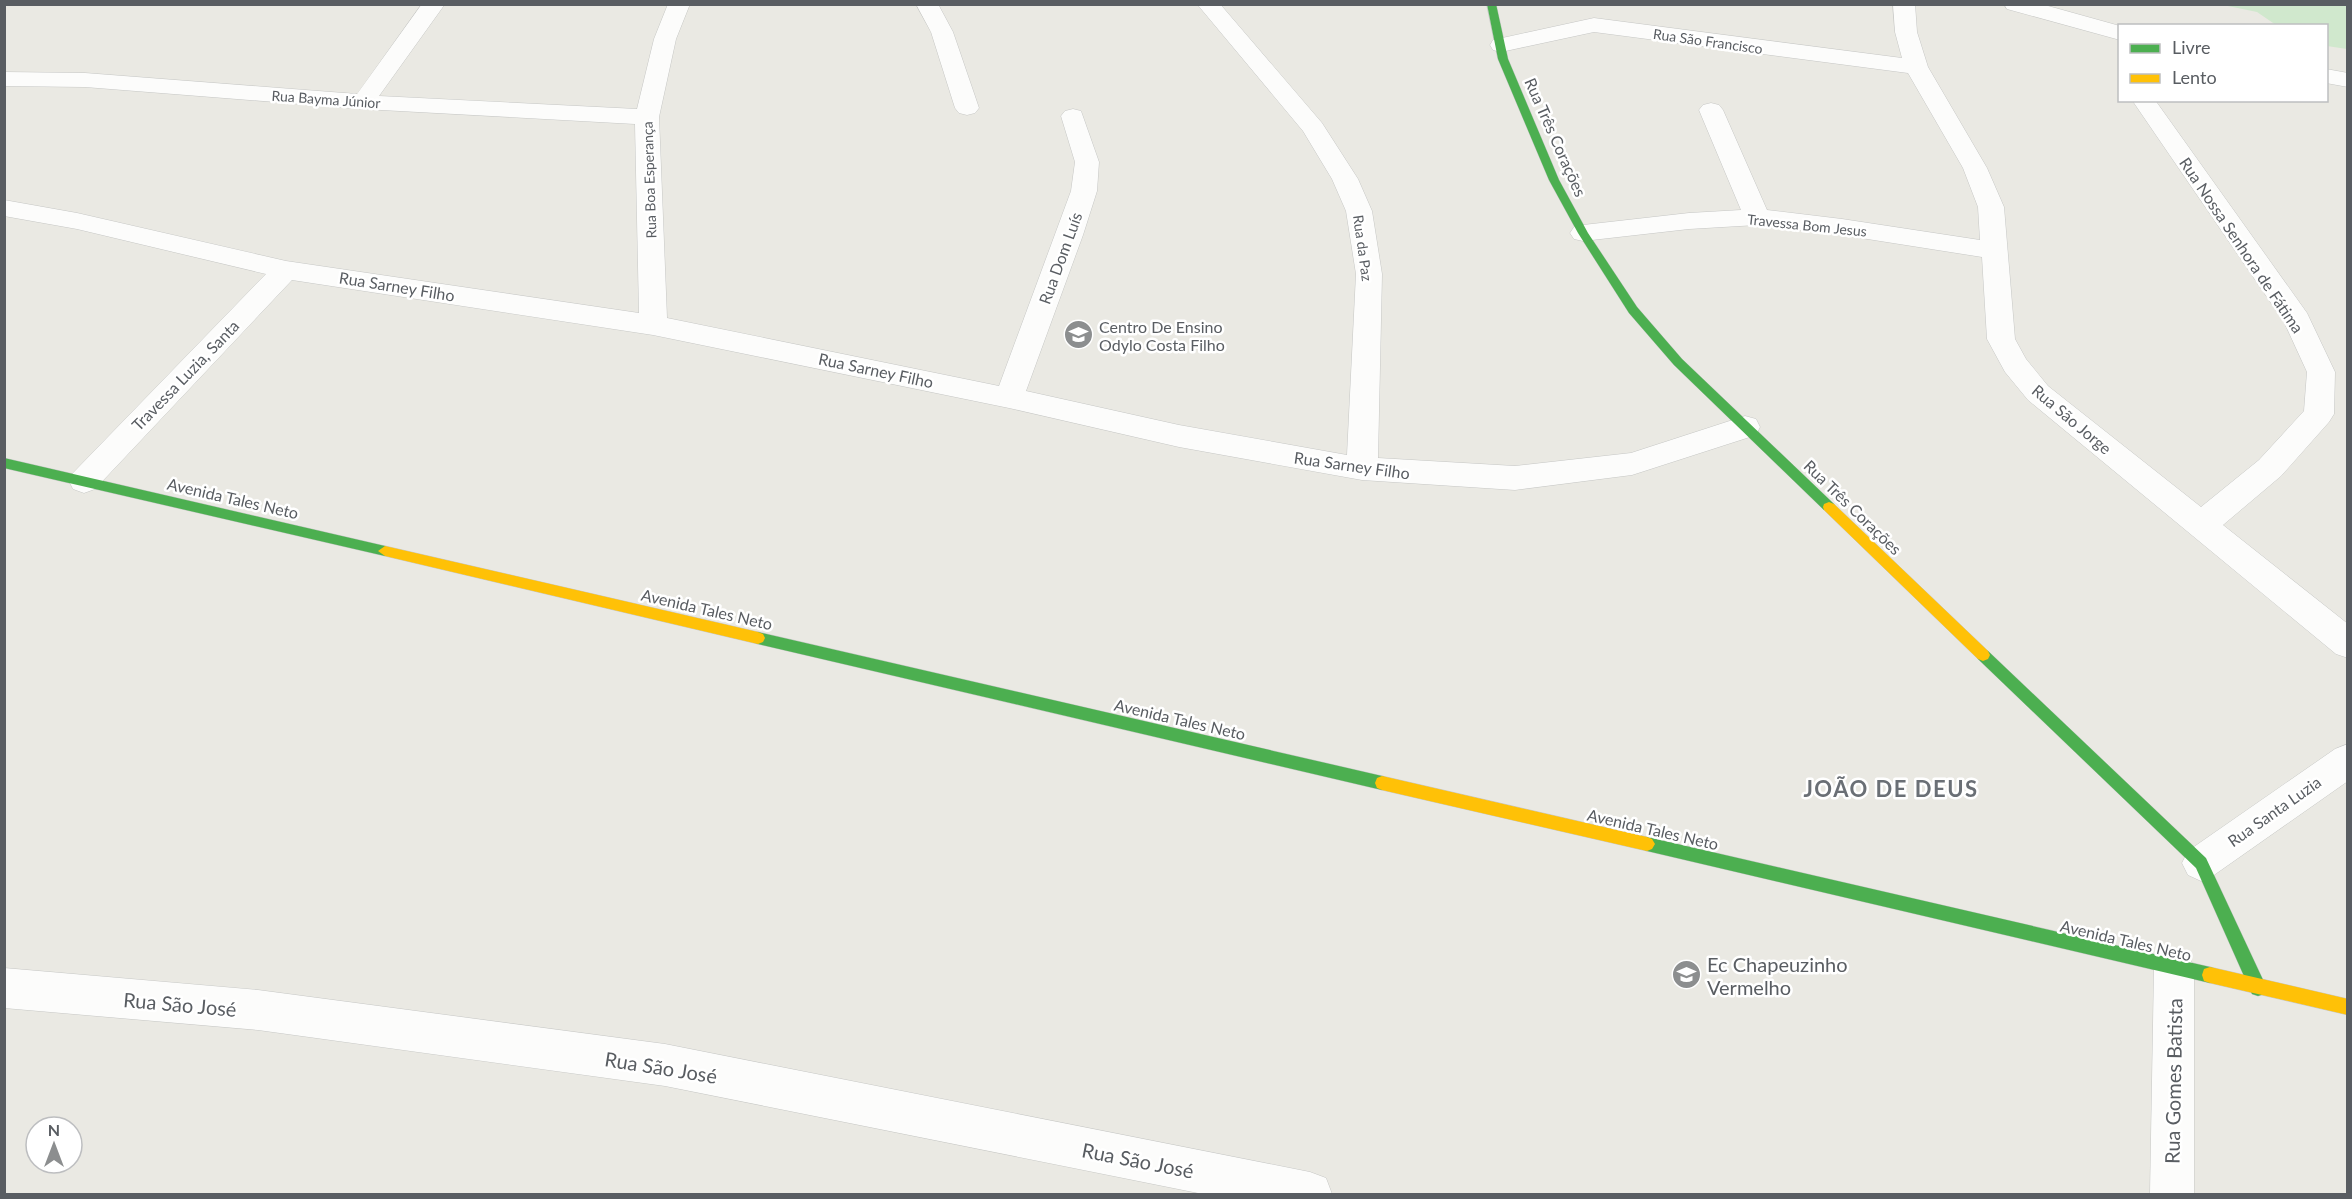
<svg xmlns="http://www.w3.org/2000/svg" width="2352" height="1199" font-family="Lato,sans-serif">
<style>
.green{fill:#d0e8cd}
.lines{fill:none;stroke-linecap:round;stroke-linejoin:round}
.street-casing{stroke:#c6c7c5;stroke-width:1}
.fast-casing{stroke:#c7c8c7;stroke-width:1}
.slow-casing{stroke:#c7c8c7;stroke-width:1}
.street{fill:#fcfcfb;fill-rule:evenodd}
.fast{fill:#4caf50;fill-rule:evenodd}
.slow{fill:#ffc107;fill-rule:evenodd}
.labels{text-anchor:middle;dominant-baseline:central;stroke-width:5;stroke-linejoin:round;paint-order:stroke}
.far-street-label{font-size:14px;fill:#595d62;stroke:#fff}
.street-label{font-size:16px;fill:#595d62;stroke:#fff}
.poi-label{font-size:16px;fill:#595d62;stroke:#fff;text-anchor:start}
.near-poi-label{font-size:20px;fill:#595d62;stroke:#fff;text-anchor:start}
.near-street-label{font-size:20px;fill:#595d62;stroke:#fff}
.district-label{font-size:22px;font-weight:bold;letter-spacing:1.5px;fill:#6a6f75;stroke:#fff}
</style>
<rect width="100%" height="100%" fill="#eae9e3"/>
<path class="green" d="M 2223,5 L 2347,5 L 2347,49 L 2327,46 L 2326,26 L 2276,25 L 2257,12 Z"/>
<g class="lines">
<defs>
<path id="street" d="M 422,4 L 445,4 L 379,96 L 637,109 L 654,39 L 668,4 L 690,4 L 676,39 L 659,117 L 667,318 L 999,386 L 1071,191 L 1075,162 L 1061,116 L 1065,111 L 1073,109 L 1081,111 L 1099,162 L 1097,191 L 1083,235 L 1026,391 L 1179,425 L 1347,455 L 1356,274 L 1346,211 L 1332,179 L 1303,131 L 1197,4 L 1220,4 L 1322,123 L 1358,179 L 1372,211 L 1382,274 L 1378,458 L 1515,466 L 1631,453 L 1745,416 L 1756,419 L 1760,427 L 1756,435 L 1632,475 L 1515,490 L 1362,480 L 1179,447 L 1009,408 L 653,335 L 292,280 L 95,489 L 84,493 L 73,489 L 69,481 L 73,473 L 266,274 L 77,229 L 4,216 L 4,200 L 77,213 L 286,261 L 639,313 L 635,124 L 363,109 L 85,87 L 4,86 L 4,72 L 85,73 L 357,94 Z
M 916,4 L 938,4 L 953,32 L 979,108 L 975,113 L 967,115 L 959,113 L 955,108 L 931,32 Z
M 1893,4 L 1915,4 L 1917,32 L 1928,67 L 1987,168 L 2004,207 L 2015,339 L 2026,359 L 2048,386 L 2201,507 L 2259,460 L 2304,411 L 2307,372 L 2284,322 L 2132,100 L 2155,100 L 2307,313 L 2335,372 L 2334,414 L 2329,422 L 2281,476 L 2223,525 L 2348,624 L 2348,658 L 2336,654 L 2028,400 L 2005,372 L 1987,339 L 1982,257 L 1842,235 L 1757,225 L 1689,229 L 1583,241 L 1574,239 L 1570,233 L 1574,227 L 1583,225 L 1689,213 L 1741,210 L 1699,110 L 1703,105 L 1711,103 L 1719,105 L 1723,110 L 1767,210 L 1842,219 L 1980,240 L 1978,207 L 1963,168 L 1908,73 L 1594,32 L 1501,52 L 1493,50 L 1490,45 L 1493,40 L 1594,18 L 1902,58 L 1895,32 Z
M 2004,4 L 2041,4 L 2120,26 L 2120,40 L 2007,9 Z
M 2326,69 L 2348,73 L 2348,87 L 2326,83 Z
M 2348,744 L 2348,781 L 2214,875 L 2201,881 L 2188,875 L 2182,863 L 2188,851 L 2335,749 Z
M 2174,948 L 2188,954 L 2194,968 L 2194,1194 L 2150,1194 L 2154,968 L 2160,954 Z
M 4,968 L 258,990 L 665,1044 L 1310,1172 L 1326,1178 L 1332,1194 L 1203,1194 L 665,1086 L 258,1030 L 4,1008 Z"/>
<path id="fast" d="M 1487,4 L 1496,4 L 1508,59 L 1559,180 L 1588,233 L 1637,307 L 1682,359 L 1834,504 L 1835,507 L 1834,510 L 1824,510 L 1674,365 L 1629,313 L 1578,233 L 1549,180 L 1498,59 Z
M 4,458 L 385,546 L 392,551 L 385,556 L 4,468 Z
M 758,632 L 1382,776 L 1387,778 L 1389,783 L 1387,788 L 1382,790 L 758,644 L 753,642 L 751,638 L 753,634 Z
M 1983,649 L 1988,651 L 2206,858 L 2264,982 L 2266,988 L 2264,994 L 2258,996 L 2252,994 L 2196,868 L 1978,659 L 1976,655 L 1978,651 Z
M 1647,837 L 2210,967 L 2216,969 L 2218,975 L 2216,981 L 2210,983 L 1647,851 L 1642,849 L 1639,844 L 1642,839 Z"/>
<path id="slow" d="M 1829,502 L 1834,504 L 1988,651 L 1990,655 L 1988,659 L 1983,661 L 1978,659 L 1824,510 L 1823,507 L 1824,504 Z
M 385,546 L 758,632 L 763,634 L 765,638 L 763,642 L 758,644 L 385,556 L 378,551 Z
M 1382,776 L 1647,837 L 1652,839 L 1655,844 L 1652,849 L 1647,851 L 1382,790 L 1377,788 L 1375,783 L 1377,778 Z
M 2210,967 L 2348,999 L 2348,1015 L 2210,983 L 2204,981 L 2202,975 L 2204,969 Z"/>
</defs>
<use href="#street" class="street-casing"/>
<use href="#fast" class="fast-casing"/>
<use href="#slow" class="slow-casing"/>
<use href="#street" class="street"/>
<use href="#fast" class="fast"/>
<use href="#slow" class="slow"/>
</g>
<defs>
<symbol id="school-disc" viewBox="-11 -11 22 22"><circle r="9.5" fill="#8c8e8f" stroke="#fff"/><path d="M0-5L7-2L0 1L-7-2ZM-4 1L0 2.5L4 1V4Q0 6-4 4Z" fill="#fff"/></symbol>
</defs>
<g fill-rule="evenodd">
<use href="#school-disc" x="1062" y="318" width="33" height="33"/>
<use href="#school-disc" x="1670" y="958" width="33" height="33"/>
</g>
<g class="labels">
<g class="far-street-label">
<text transform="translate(1708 41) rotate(8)">Rua São Francisco</text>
<text transform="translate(326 99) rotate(4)">Rua Bayma Júnior</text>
<text transform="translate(649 180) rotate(-92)">Rua Boa Esperança</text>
<text transform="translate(1807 225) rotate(6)">Travessa Bom Jesus</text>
<text transform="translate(1363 248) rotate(82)">Rua da Paz</text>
</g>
<g class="street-label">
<text transform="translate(1556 137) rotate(66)">Rua Três Corações</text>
<text transform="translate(2242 245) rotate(56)">Rua Nossa Senhora de Fátima</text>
<text transform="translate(1060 258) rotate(-70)">Rua Dom Luís</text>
<text transform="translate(397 286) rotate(9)">Rua Sarney Filho</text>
<text transform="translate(876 370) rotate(12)">Rua Sarney Filho</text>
<text transform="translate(185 375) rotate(-46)">Travessa Luzia, Santa</text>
<text transform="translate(2072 419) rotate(40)">Rua São Jorge</text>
<text transform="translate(1352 465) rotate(8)">Rua Sarney Filho</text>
<text transform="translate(233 498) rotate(13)">Avenida Tales Neto</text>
<text transform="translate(1853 507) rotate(44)">Rua Três Corações</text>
<text transform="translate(707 609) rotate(13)">Avenida Tales Neto</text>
<text transform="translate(1180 719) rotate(13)">Avenida Tales Neto</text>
<text transform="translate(2274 811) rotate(-35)">Rua Santa Luzia</text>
<text transform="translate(1653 829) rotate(13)">Avenida Tales Neto</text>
<text transform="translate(2126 940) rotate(13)">Avenida Tales Neto</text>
</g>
<g class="poi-label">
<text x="1099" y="326">Centro De Ensino<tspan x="1099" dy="18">Odylo Costa Filho</tspan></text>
</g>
<g class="near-poi-label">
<text x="1707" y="964">Ec Chapeuzinho<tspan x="1707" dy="23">Vermelho</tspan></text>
</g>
<g class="near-street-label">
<text transform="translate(180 1004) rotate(5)">Rua São José</text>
<text transform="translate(661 1067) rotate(9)">Rua São José</text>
<text transform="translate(2173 1081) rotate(-89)">Rua Gomes Batista</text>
<text transform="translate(1138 1160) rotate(11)">Rua São José</text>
</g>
<g class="district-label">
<text x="1891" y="788">JOÃO DE DEUS</text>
</g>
</g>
<rect width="2352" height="1199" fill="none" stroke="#595d62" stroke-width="12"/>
<rect x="2118" y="24" width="210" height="78" fill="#ffffff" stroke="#bdbec0" stroke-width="1.5"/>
<rect x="2130" y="44" width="30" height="9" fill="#4caf50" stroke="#bdbec0" stroke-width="1.5"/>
<text x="2172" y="54" font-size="18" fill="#595d62">Livre</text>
<rect x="2130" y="74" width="30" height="9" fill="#ffc107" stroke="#bdbec0" stroke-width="1.5"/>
<text x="2172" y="84" font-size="18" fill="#595d62">Lento</text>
<g transform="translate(54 1145)"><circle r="28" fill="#ffffff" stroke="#bdbec0" stroke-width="1.5"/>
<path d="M0-4.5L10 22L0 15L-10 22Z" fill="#8c8e8f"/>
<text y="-9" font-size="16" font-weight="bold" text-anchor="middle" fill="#595d62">N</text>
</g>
</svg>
